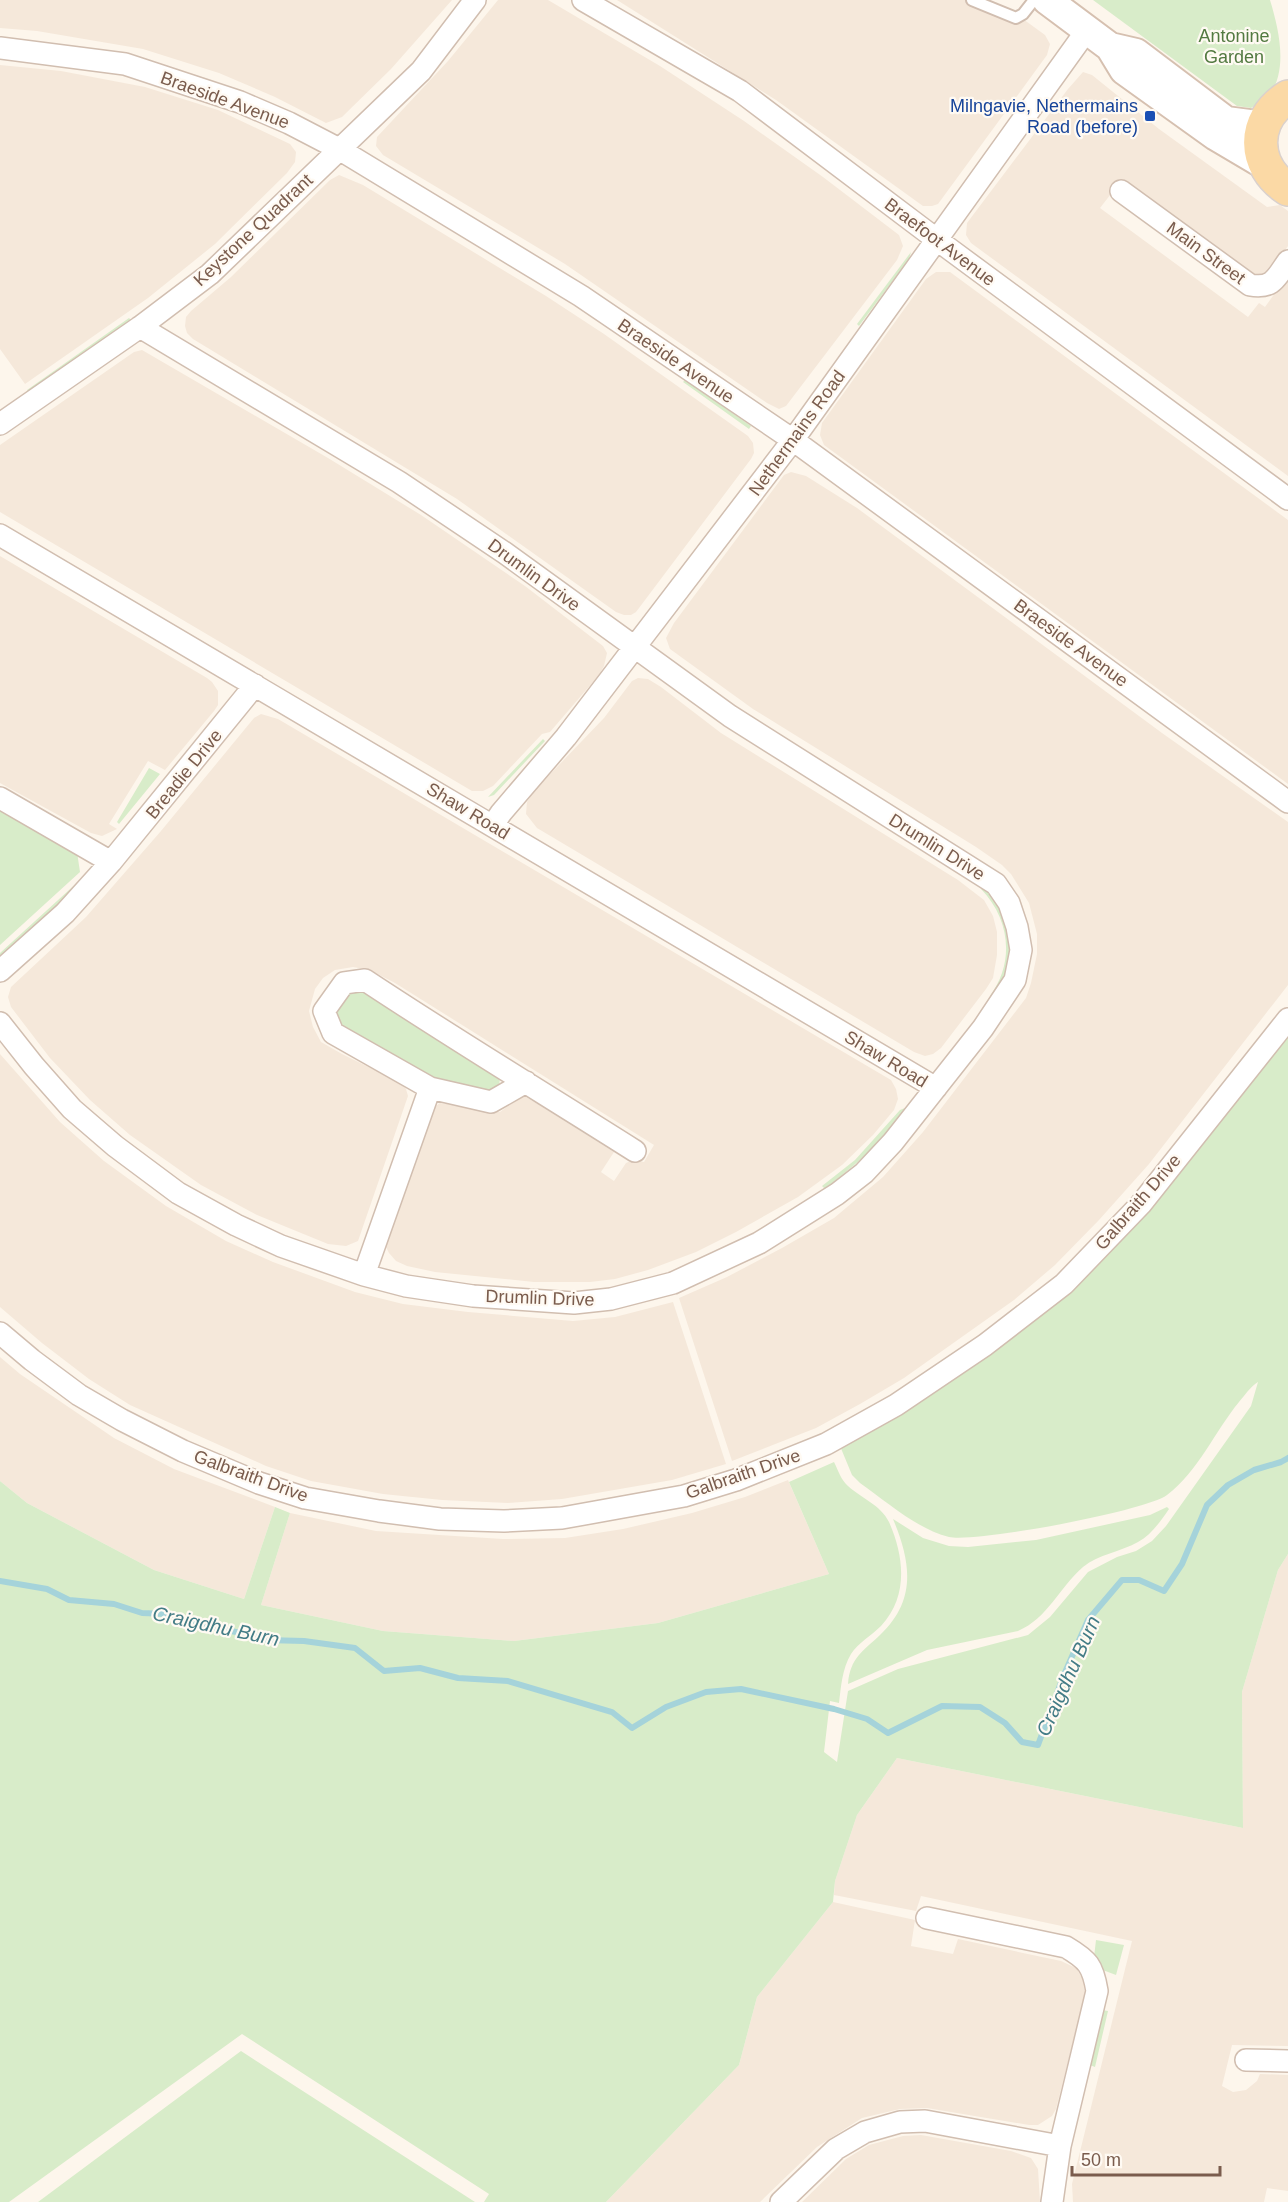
<svg xmlns="http://www.w3.org/2000/svg" width="1288" height="2202" font-family="Helvetica,sans-serif">
<style>
.residential{fill:#f5e8da}
.green{fill:#d8ecc9}
.lines{fill:none;stroke-linecap:round;stroke-linejoin:round}
.stream{stroke:#a5d3da;stroke-width:6}
.service-casing{stroke:#d1beb0;stroke-width:14}
.minor-casing{stroke:#d1beb0;stroke-width:24}
.secondary-casing{stroke:#d6c0b0;stroke-width:32}
.primary-casing{stroke:#dad1cd;stroke-width:36}
.service{stroke:#fff;stroke-width:10}
.minor{stroke:#fff;stroke-width:21}
.secondary{stroke:#fff;stroke-width:28}
.primary{stroke:#fbd9a5;stroke-width:33}
.transit-dot{fill:#1a4fb4;stroke:#fffaf3;stroke-width:2}
.labels{text-anchor:middle;dominant-baseline:central;stroke-width:4.5;stroke-linejoin:round;paint-order:stroke}
.park-label{font-size:18px;fill:#537a41;stroke:#fffaf3}
.street-label{font-size:18px;fill:#7a5c4d;stroke:#fffaf3}
.transit-label{font-size:18px;fill:#164399;stroke:#fffaf3;text-anchor:end}
.water-label{font-size:20px;font-style:italic;fill:#437c86;stroke:#fffaf3}
</style>
<rect width="100%" height="100%" fill="#fdf6ec"/>
<path class="residential" d="M 0,0 L 452,0 L 391,69 L 342,117 L 326,123 L 275,97 L 219,73 L 143,49 L 37,31 L 0,28 Z
M 498,0 L 548,0 L 660,66 L 744,121 L 823,177 L 899,235 L 903,246 L 897,260 L 786,406 L 779,409 L 767,403 L 565,264 L 383,155 L 376,146 L 377,137 L 448,61 Z
M 617,0 L 966,0 L 1019,24 L 1023,19 L 1045,35 L 1050,44 L 1047,55 L 938,204 L 932,206 L 923,206 L 776,100 Z
M 0,65 L 61,71 L 145,87 L 218,110 L 290,144 L 296,152 L 295,162 L 287,173 L 215,244 L 148,298 L 25,384 L 0,349 Z
M 1083,72 L 1092,75 L 1159,129 L 1267,207 L 1280,205 L 1288,211 L 1288,246 L 1266,276 L 1256,277 L 1121,181 L 1100,208 L 1248,317 L 1259,303 L 1265,307 L 1288,275 L 1288,476 L 971,243 L 966,235 L 967,223 L 1068,89 Z
M 339,175 L 363,185 L 546,296 L 604,334 L 748,436 L 753,443 L 754,453 L 751,459 L 636,612 L 631,615 L 624,615 L 616,612 L 457,499 L 193,339 L 187,333 L 185,326 L 186,317 L 191,311 L 231,277 L 330,180 Z
M 936,272 L 950,272 L 1288,520 L 1288,784 L 824,445 L 820,435 L 822,423 L 926,279 Z
M 142,350 L 328,458 L 421,515 L 525,586 L 603,646 L 607,653 L 604,666 L 599,675 L 550,732 L 542,734 L 493,786 L 483,791 L 472,791 L 0,512 L 0,445 L 134,352 Z
M 791,472 L 806,476 L 857,508 L 1162,733 L 1288,822 L 1288,985 L 1149,1164 L 1099,1220 L 1055,1265 L 1014,1300 L 904,1378 L 860,1404 L 816,1428 L 732,1461 L 679,1298 L 727,1277 L 782,1248 L 834,1218 L 883,1177 L 923,1132 L 1026,998 L 1031,983 L 1037,954 L 1037,934 L 1029,903 L 1011,874 L 1002,865 L 976,847 L 753,709 L 670,649 L 666,638 L 674,623 L 784,475 Z
M 0,556 L 207,678 L 212,682 L 218,691 L 218,705 L 214,711 L 165,770 L 148,761 L 109,824 L 117,829 L 102,836 L 91,833 L 0,783 Z
M 638,678 L 648,679 L 661,687 L 721,733 L 958,880 L 984,900 L 993,916 L 997,932 L 997,955 L 993,978 L 986,989 L 941,1048 L 933,1054 L 925,1056 L 914,1052 L 537,828 L 526,814 L 527,802 L 534,791 L 604,718 L 632,681 Z
M 261,714 L 278,719 L 891,1080 L 896,1089 L 898,1099 L 894,1110 L 873,1135 L 842,1165 L 798,1197 L 736,1232 L 696,1252 L 648,1270 L 615,1279 L 590,1282 L 534,1282 L 435,1272 L 407,1266 L 396,1261 L 389,1253 L 386,1247 L 387,1241 L 430,1110 L 440,1103 L 500,1112 L 523,1095 L 614,1152 L 601,1172 L 614,1181 L 626,1163 L 633,1160 L 644,1162 L 654,1145 L 395,983 L 370,970 L 353,967 L 335,970 L 323,978 L 315,989 L 309,1011 L 313,1027 L 321,1042 L 342,1054 L 401,1083 L 406,1089 L 408,1096 L 358,1241 L 346,1246 L 328,1244 L 257,1215 L 201,1185 L 130,1135 L 90,1100 L 50,1058 L 11,1007 L 8,997 L 11,987 L 86,917 L 161,831 L 254,718 Z
M 0,1054 L 60,1122 L 104,1161 L 166,1206 L 226,1241 L 273,1262 L 355,1292 L 403,1304 L 468,1312 L 573,1321 L 615,1317 L 673,1302 L 726,1464 L 672,1480 L 562,1499 L 508,1503 L 442,1500 L 383,1494 L 311,1481 L 266,1466 L 130,1405 L 89,1379 L 42,1343 L 0,1307 Z
M 0,1357 L 20,1374 L 114,1438 L 174,1469 L 275,1507 L 244,1599 L 154,1570 L 27,1503 L 0,1481 Z
M 788,1480 L 829,1574 L 658,1623 L 514,1641 L 383,1631 L 261,1605 L 290,1513 L 376,1531 L 503,1539 L 565,1538 L 623,1529 L 692,1513 L 745,1497 Z
M 1288,1554 L 1288,2046 L 1232,2045 L 1222,2086 L 1233,2092 L 1246,2090 L 1257,2081 L 1260,2074 L 1288,2075 L 1288,2191 L 1267,2188 L 1264,2202 L 1073,2202 L 1072,2184 L 1132,1941 L 921,1896 L 916,1911 L 834,1895 L 835,1881 L 857,1815 L 897,1758 L 1243,1828 L 1242,1692 L 1278,1570 Z
M 833,1902 L 915,1920 L 911,1946 L 953,1954 L 958,1939 L 1061,1961 L 1076,1968 L 1084,1981 L 1085,1994 L 1056,2109 L 1052,2116 L 1038,2125 L 1029,2125 L 927,2108 L 900,2109 L 862,2118 L 817,2147 L 760,2202 L 606,2202 L 739,2065 L 757,1997 Z
M 921,2135 L 1011,2151 L 1031,2158 L 1038,2169 L 1040,2202 L 802,2202 L 846,2159 L 869,2145 L 903,2136 Z"/>
<path class="green" d="M 1093,0 L 1270,0 C 1279,30 1288,68 1270,95 C 1265,100 1257,104 1251,108 L 1237,106 Z
M 911,252 L 909,259 L 859,326 L 857,324 Z
M 129,318 L 131,320 L 28,392 L 27,390 Z
M 685,380 L 751,426 L 749,429 L 683,382 Z
M 543,739 L 545,741 L 494,795 L 488,797 Z
M 149,768 L 160,774 L 119,824 L 117,822 Z
M 0,808 L 77,852 L 80,872 L 0,945 Z
M 80,880 L 79,886 L 0,957 L 0,953 Z
M 984,886 C 1008,909 1018,951 1003,982 C 1000,988 996,993 993,998 L 990,996 C 1015,962 1010,919 981,889 Z
M 358,988 L 500,1076 L 499,1088 L 493,1092 L 456,1085 L 436,1078 L 339,1029 L 330,1013 L 334,999 Z
M 1288,1031 L 1288,1554 L 1278,1570 L 1242,1692 L 1243,1828 L 897,1758 L 857,1815 L 835,1881 L 833,1902 L 757,1997 L 739,2065 L 606,2202 L 484,2202 L 489,2194 L 242,2034 L 9,2202 L 0,2202 L 0,1481 L 27,1503 L 154,1570 L 244,1599 L 275,1507 L 290,1513 L 261,1605 L 383,1631 L 514,1641 L 658,1623 L 829,1574 L 789,1482 L 834,1462 C 838,1470 841,1480 848,1486 C 861,1498 881,1505 889,1522 C 904,1556 909,1596 881,1626 C 872,1635 858,1643 851,1654 C 842,1669 841,1687 839,1703 L 830,1701 L 824,1752 L 837,1762 L 848,1691 L 898,1669 L 1028,1635 L 1050,1617 L 1088,1572 L 1117,1557 L 1136,1551 L 1152,1541 L 1166,1526 L 1251,1406 L 1258,1382 C 1250,1387 1245,1395 1239,1402 C 1215,1431 1198,1472 1167,1495 C 1146,1511 976,1543 949,1537 C 917,1529 887,1502 860,1483 L 852,1475 L 840,1446 L 1033,1321 Z
M 905,1108 C 887,1141 854,1165 825,1189 L 822,1186 L 855,1160 L 900,1110 Z
M 1167,1507 L 1169,1509 C 1160,1522 1151,1535 1138,1542 C 1120,1552 1099,1554 1083,1567 C 1059,1588 1048,1618 1018,1631 L 927,1650 L 848,1684 C 850,1658 863,1651 880,1635 C 917,1600 911,1562 893,1519 L 923,1538 L 949,1546 L 968,1547 L 1036,1540 L 1150,1515 Z
M 1096,1940 L 1124,1945 L 1116,1975 L 1100,1969 L 1094,1957 Z
M 1102,2010 L 1108,2011 L 1095,2067 L 1090,2065 Z
M 241,2051 L 475,2202 L 38,2202 Z"/>
<g class="lines">
<path class="stream" d="M 0,1581 L 47,1589 L 69,1600 L 114,1604 L 142,1613 L 167,1614 L 199,1625 L 252,1635 L 265,1640 L 304,1641 L 355,1648 L 384,1671 L 420,1668 L 458,1678 L 508,1681 L 612,1712 L 632,1728 L 666,1707 L 706,1692 L 741,1689 L 834,1709 L 867,1719 L 888,1733 L 942,1706 L 980,1707 L 1005,1723 L 1022,1742 L 1038,1745 L 1063,1677 L 1088,1620 L 1122,1580 L 1139,1580 L 1164,1591 L 1182,1564 L 1207,1505 L 1228,1485 L 1254,1470 L 1281,1462 L 1288,1458"/>
<defs>
<path id="service" d="M 972,0 L 1016,18 L 1023,14 L 1034,0"/>
<path id="minor" d="M 583,0 L 740,91 L 944,245 L 1288,499
M 0,48 L 125,64 L 240,102 L 289,123 L 339,149 L 581,296 L 793,440 L 1288,802
M 1121,191 L 1250,285 C 1273,289 1276,278 1288,261
M 0,424 L 140,327 L 210,274 L 421,71 L 475,0
M 0,535 L 936,1088
M 0,798 L 111,862
M 493,825 L 501,813 L 566,737 L 793,440 L 1087,30
M 0,971 L 65,913 L 111,862 L 255,685
M 0,1023 L 34,1066 L 72,1109 L 115,1146 L 178,1193 L 236,1225 L 281,1246 L 364,1275 L 406,1286 L 473,1296 L 574,1303 L 611,1299 L 673,1283 L 759,1243 L 837,1194 L 864,1173 L 893,1142 L 983,1028 L 1015,980 L 1021,950 L 1017,927 L 1009,903 L 996,884 L 730,716 L 505,553 L 399,482 L 140,327
M 526,1082 L 491,1102 L 430,1088 L 333,1033 L 324,1011 L 344,983 L 365,980 C 454,1039 545,1094 635,1151
M 364,1275 L 430,1088
M 0,1333 L 32,1360 L 79,1395 L 122,1420 L 183,1451 L 259,1483 L 305,1498 L 379,1511 L 440,1519 L 504,1521 L 562,1518 L 684,1496 L 736,1480 L 826,1444 L 896,1405 L 985,1345 L 1064,1284 L 1141,1204 L 1288,1019
M 927,1918 L 1066,1947 C 1088,1960 1093,1966 1097,1991 L 1060,2146 L 1052,2202
M 1246,2060 L 1288,2061
M 781,2202 L 836,2149 L 865,2132 L 900,2122 L 925,2121 L 1060,2146"/>
<path id="secondary" d="M 1047,0 L 1110,47 L 1136,53 L 1226,121 L 1257,125 L 1264,123
M 1110,47 L 1124,70 L 1216,136 L 1265,165"/>
<path id="primary" d="M 1288,97 C 1251,120 1252,166 1288,189"/>
</defs>
<use href="#service" class="service-casing"/>
<use href="#minor" class="minor-casing"/>
<use href="#secondary" class="secondary-casing"/>
<use href="#primary" class="primary-casing"/>
<use href="#service" class="service"/>
<use href="#minor" class="minor"/>
<use href="#secondary" class="secondary"/>
<use href="#primary" class="primary"/>
</g>
<rect class="transit-dot" x="1144" y="110" width="12" height="12" rx="3"/>
<g class="labels">
<g class="park-label">
<text x="1234" y="36">Antonine<tspan x="1234" dy="21">Garden</tspan></text>
</g>
<g class="street-label">
<text transform="translate(225 100) rotate(20)">Braeside Avenue</text>
<text transform="translate(253 230) rotate(-43)">Keystone Quadrant</text>
<text transform="translate(940 242) rotate(37)">Braefoot Avenue</text>
<text transform="translate(1206 253) rotate(36)">Main Street</text>
<text transform="translate(676 361) rotate(34)">Braeside Avenue</text>
<text transform="translate(797 433) rotate(-54)">Nethermains Road</text>
<text transform="translate(534 575) rotate(36)">Drumlin Drive</text>
<text transform="translate(1071 643) rotate(36)">Braeside Avenue</text>
<text transform="translate(184 774) rotate(-51)">Breadie Drive</text>
<text transform="translate(468 811) rotate(31)">Shaw Road</text>
<text transform="translate(937 847) rotate(32)">Drumlin Drive</text>
<text transform="translate(886 1059) rotate(31)">Shaw Road</text>
<text transform="translate(1138 1202) rotate(-49)">Galbraith Drive</text>
<text transform="translate(540 1298) rotate(2)">Drumlin Drive</text>
<text transform="translate(743 1474) rotate(-19)">Galbraith Drive</text>
<text transform="translate(251 1476) rotate(20)">Galbraith Drive</text>
</g>
<g class="transit-label">
<text x="1138" y="106">Milngavie, Nethermains<tspan x="1138" dy="21">Road (before)</tspan></text>
</g>
<g class="water-label">
<text transform="translate(216 1626) rotate(12)">Craigdhu Burn</text>
<text transform="translate(1068 1676) rotate(-66)">Craigdhu Burn</text>
</g>
</g>
<path d="M1072 2166v9h148v-9" fill="none" stroke="#7a5c4d" stroke-width="3"/>
<text x="1081" y="2166" font-size="18" fill="#7a5c4d" stroke="#fffaf3" stroke-width="4.5" paint-order="stroke">50 m</text>
</svg>
